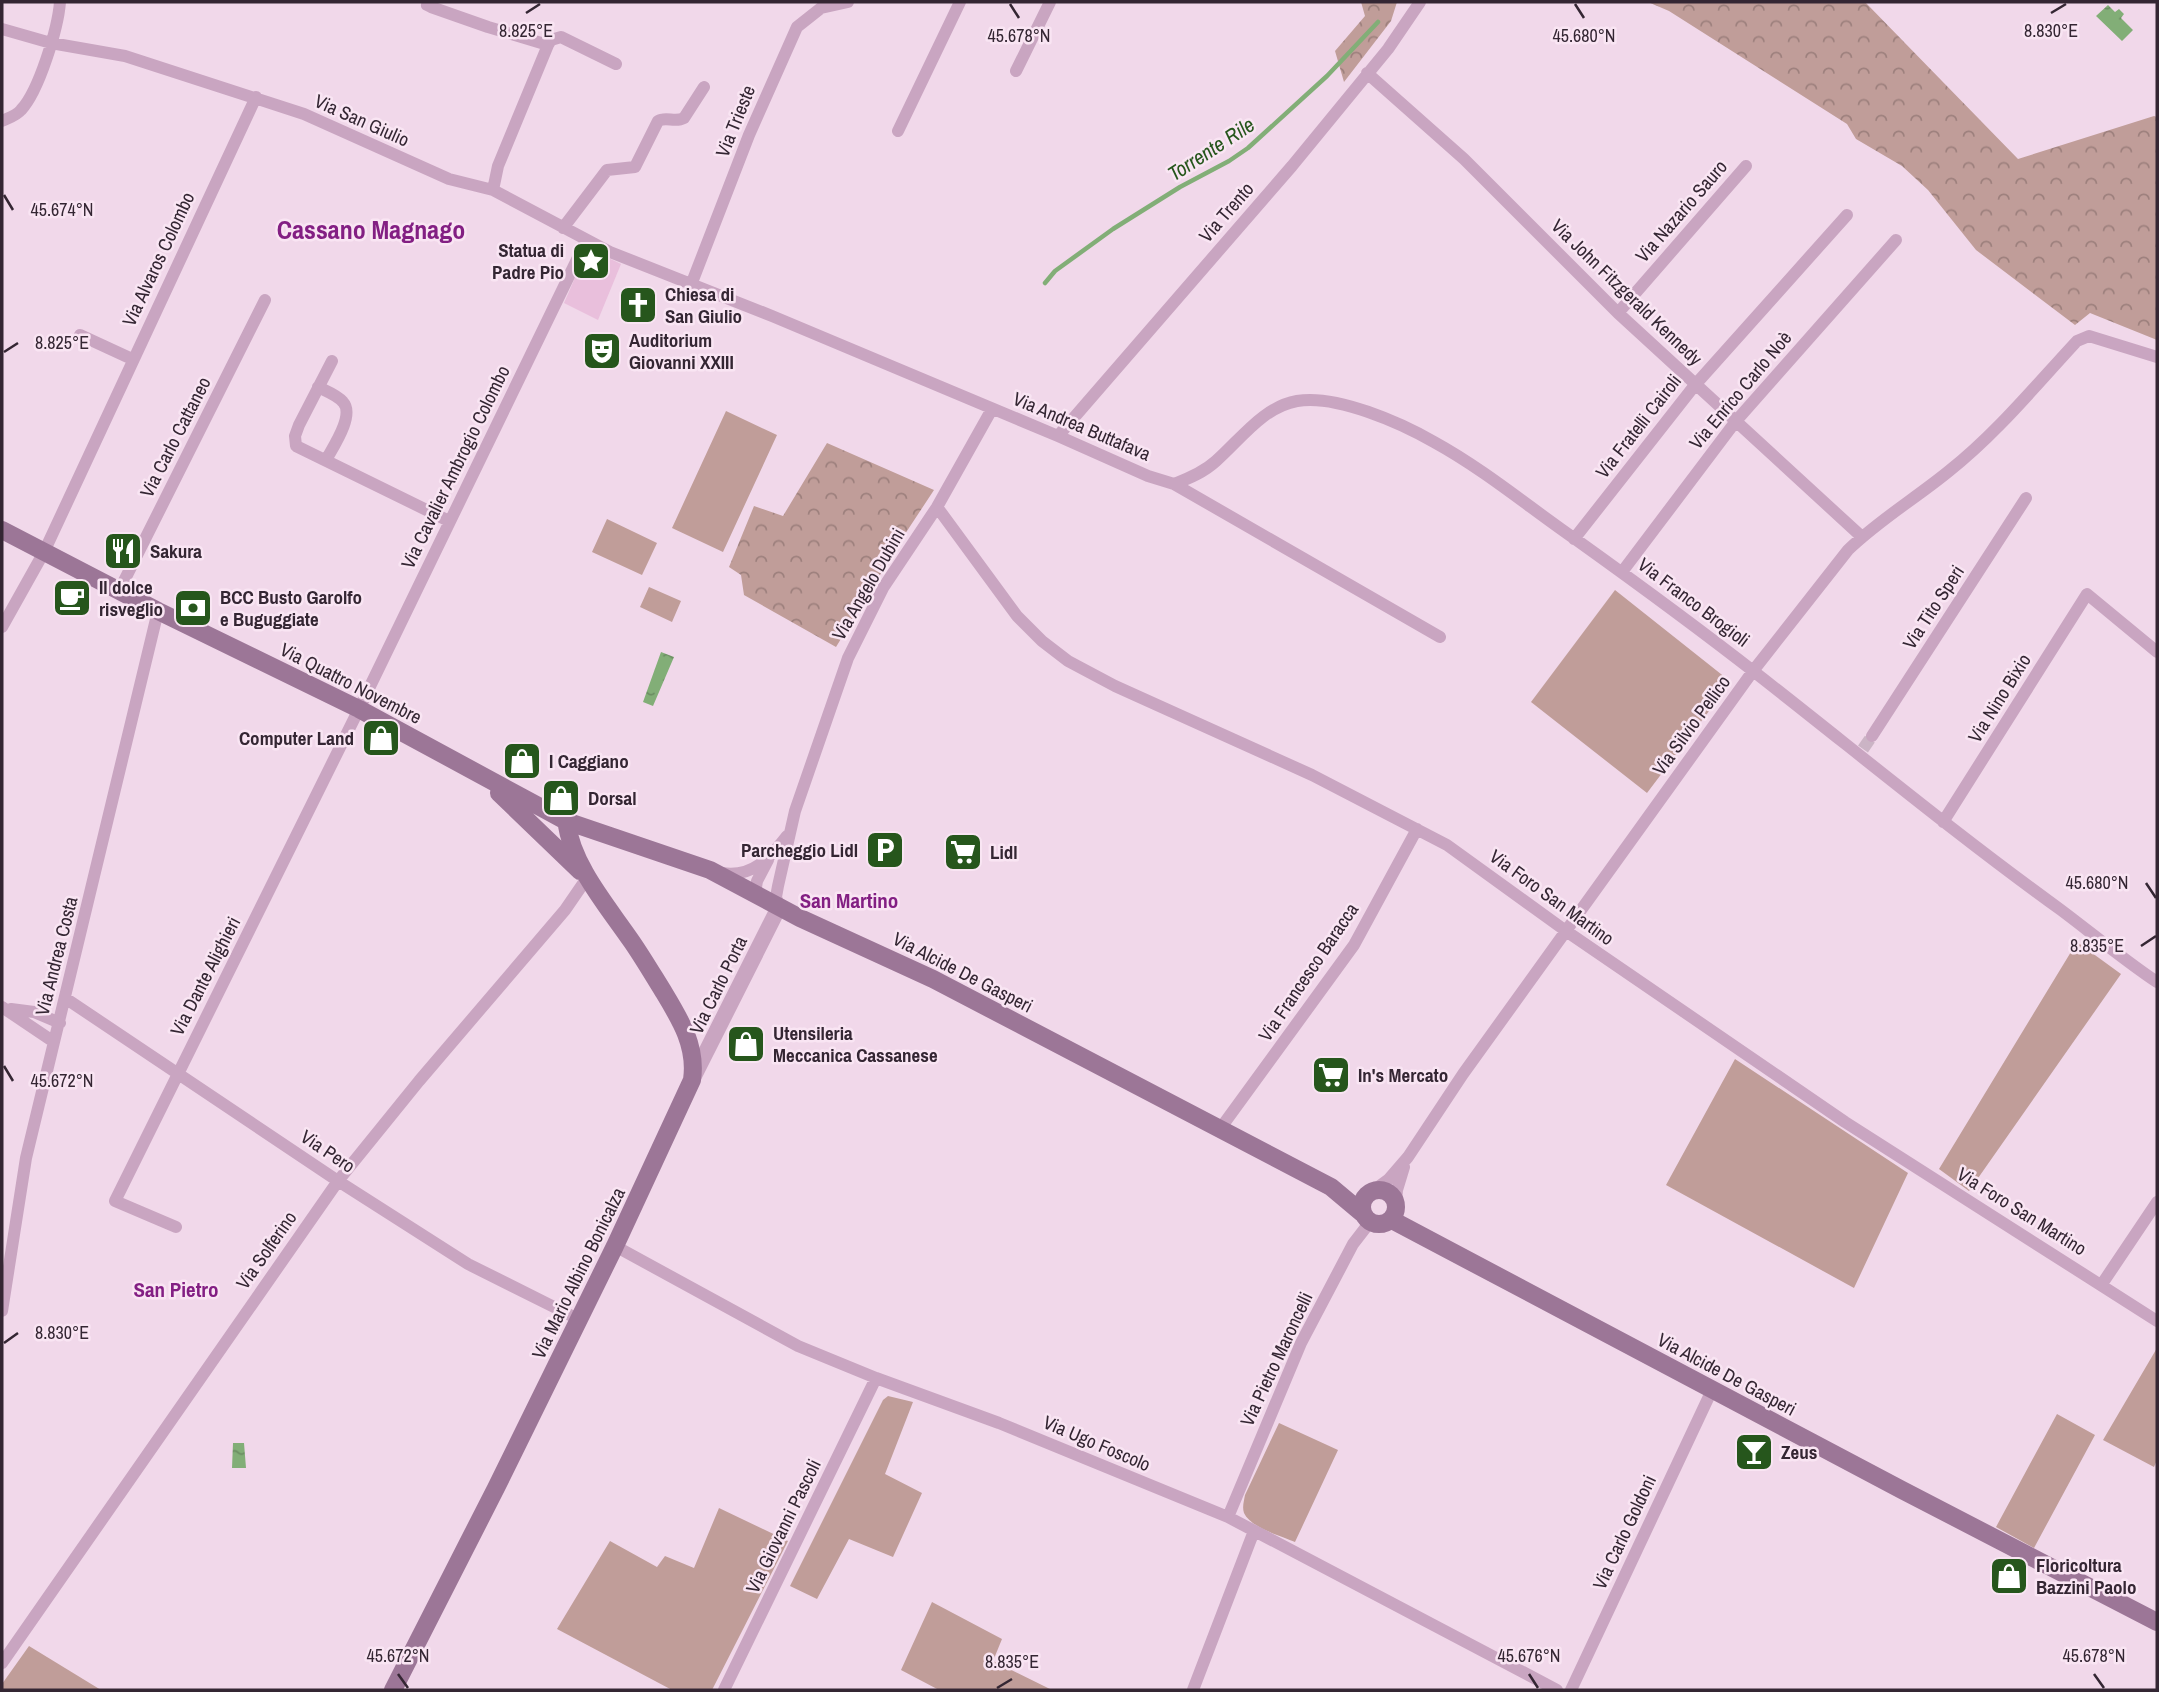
<svg xmlns="http://www.w3.org/2000/svg" width="2159" height="1692" font-family="'Archivo Narrow',sans-serif">
<style>
.grass{fill:#c09d99}
.forest{fill:url(#forest-crowns)}
.plaza{fill:#e9bfdc}
.water{fill:url(#water-ripples)}
.lines{fill:none;stroke-linecap:round;stroke-linejoin:round}
.stream{stroke:#82ae77;stroke-width:4.5}
.minor-tunnel{stroke:#cbb4c5;stroke-width:12;stroke-dasharray:12 6;stroke-linecap:butt}
.minor{stroke:#c9a5c1;stroke-width:12}
.tertiary{stroke:#c9a5c1;stroke-width:16}
.secondary{stroke:#9c7697;stroke-width:18}
.ticks{fill:none;stroke:#342633;stroke-width:2.5}
.labels{text-anchor:middle;dominant-baseline:central;stroke-width:5;stroke-linejoin:round;paint-order:stroke}
.street-label{font-size:19px;fill:#342633;stroke:#f9e5f3}
.poi-label{font-size:19px;font-weight:bold;fill:#342633;stroke:#f9e5f3;text-anchor:start}
.water-label{font-size:21px;font-style:italic;fill:#26561c;stroke:#f9e5f3}
.neighbourhood-label{font-size:21px;font-weight:bold;fill:#831f83;stroke:#f9e5f3}
.district-label{font-size:26px;font-weight:bold;fill:#831f83;stroke:#f9e5f3}
.ticks-label{font-size:18px;text-anchor:middle;fill:#342633;stroke:#f9e5f3;stroke-width:5;stroke-linejoin:round;paint-order:stroke}
</style>
<defs>
<pattern id="forest-crowns" width="20" height="18" patternUnits="userSpaceOnUse" patternTransform="scale(1.75)"><rect width="20" height="18" fill="#c09d99"/><path d="M2 6a3 3 0 1 1 6 0M12 15a3 3 0 1 1 6 0" fill="none" stroke="#9d807d"/></pattern>
<pattern id="water-ripples" width="26" height="14" patternUnits="userSpaceOnUse" patternTransform="scale(1.75)"><rect width="26" height="14" fill="#82ae77"/><path d="M2 4q2-2 4 0t4 0M15 11q2-2 4 0t4 0" fill="none" stroke="#6b8d62"/></pattern>
</defs>
<rect width="100%" height="100%" fill="#f1d8ea"/>
<path class="grass" d="M 726,411 L 777,435 L 723,552 L 672,528 Z
M 607,519 L 657,543 L 642,575 L 592,552 Z
M 649,587 L 681,601 L 672,622 L 640,607 Z
M 1615,590 L 1731,682 L 1647,793 L 1531,702 Z
M 2077,942 L 2121,974 L 1969,1191 L 1939,1169 Z
M 1735,1059 L 1908,1173 L 1854,1288 L 1666,1185 Z
M 2157,1348 L 2157,1460 L 2154,1467 L 2103,1440 Z
M 888,1396 L 913,1402 L 885,1474 L 922,1493 L 893,1557 L 849,1539 L 817,1599 L 790,1586 L 883,1400 Z
M 2057,1414 L 2095,1435 L 2034,1548 L 1996,1527 Z
M 1279,1423 L 1338,1450 L 1295,1542 C 1281,1536 1251,1528 1244,1513 C 1242,1507 1244,1501 1245,1495 Z
M 719,1508 L 788,1541 L 712,1690 L 672,1690 L 557,1629 L 610,1541 L 657,1567 L 665,1556 L 694,1568 Z
M 932,1602 L 1002,1639 L 993,1661 L 1052,1690 L 939,1690 L 901,1670 Z
M 29,1646 L 101,1690 L 2,1690 L 2,1684 Z"/>
<path class="forest" d="M 1361,2 L 1397,2 L 1391,21 L 1344,82 L 1335,51 L 1365,16 Z
M 1648,2 L 1865,2 L 2018,159 L 2154,116 L 2157,117 L 2157,340 L 2090,313 L 2075,325 L 1976,250 L 1928,190 L 1902,166 L 1856,139 L 1847,124 L 1669,11 Z
M 827,443 L 934,490 L 905,534 L 836,647 L 744,595 L 741,575 L 729,567 L 754,506 L 783,516 Z"/>
<path class="plaza" d="M 588,248 L 621,264 L 598,320 L 564,303 Z"/>
<path class="water" d="M 2108,5 L 2115,12 L 2119,9 L 2124,14 L 2121,18 L 2133,30 L 2122,41 L 2096,16 Z
M 661,652 L 674,657 L 653,706 L 643,702 Z
M 233,1443 L 244,1443 L 246,1468 L 232,1468 Z"/>
<g class="lines">
<path class="stream" d="M 1045,283 L 1055,271 L 1113,229 L 1180,187 L 1229,161 L 1248,148 L 1327,76 L 1378,22"/>
<path class="minor-tunnel" d="M 1863,749 L 1872,736"/>
<path class="minor" d="M 428,2 L 427,5 L 431,7 L 488,27 L 548,45 L 498,166 L 493,190
M 2,29 L 51,43 L 125,56 L 304,114 L 449,179 L 493,190 L 610,252 L 772,316 L 1058,436 L 1148,476 L 1174,484 L 1440,637
M 548,45 L 551,40 L 561,37 L 616,64
M 1016,71 L 1050,2
M 1367,73 L 1464,159 L 1618,313 L 1862,537
M 2,121 C 8,118 16,116 21,110 C 39,91 58,28 60,2
M 898,131 L 960,2
M 563,228 L 607,170 L 635,167 L 658,121 C 666,116 675,123 684,118 L 704,87
M 691,285 L 749,135 L 797,27 L 821,8 L 848,2
M 1618,313 L 1746,166
M 80,335 L 132,359
M 332,361 L 299,425 L 295,436 L 296,446 L 449,521
M 318,387 C 326,391 337,395 343,402 C 355,415 333,447 326,460
M 1058,436 L 1292,166 L 1388,49 L 1420,2
M 1174,484 C 1190,478 1204,472 1216,461 C 1241,439 1263,407 1297,401 C 1336,394 1401,423 1434,442 C 1485,470 1530,508 1578,541 C 1638,584 1698,628 1757,674 C 1858,753 1957,835 2061,910 C 2093,934 2124,960 2157,982
M 937,507 L 1017,616 L 1042,641 L 1068,661 L 1115,686 L 1312,775 L 1447,845 L 1566,931 L 1845,1122 L 2157,1321
M 1574,539 L 1695,385 L 1847,215
M 1622,572 L 1736,421 L 1896,240
M 119,591 L 265,300
M 2,627 L 44,552 L 256,97
M 1872,736 L 2026,498
M 1943,822 L 2087,594 L 2157,652
M 722,873 C 752,878 770,858 787,836
M 755,893 L 757,881 L 768,860
M 779,907 L 776,897 L 778,886 L 795,811 L 848,658 L 883,588 L 937,507 L 992,409
M 65,998 L 338,1181 L 468,1264 L 578,1319
M 2,1007 L 54,1042
M 11,1009 L 34,1012 L 60,1023
M 1220,1129 L 1354,945 L 1417,829
M 1374,1190 L 1389,1179 L 1408,1157 L 1463,1074 L 1753,671 L 1848,550 C 1879,520 1916,498 1949,471 C 1996,434 2036,385 2077,341 L 2089,336 L 2157,357
M 1396,1203 L 1397,1190 L 1404,1167
M 176,1227 L 115,1201 L 359,709 L 586,241
M 615,1246 L 798,1346 L 876,1378 L 999,1423 L 1228,1517 L 1557,1690
M 2102,1284 L 2157,1202
M 2,1311 L 26,1158 L 158,611
M 1228,1517 L 1301,1343 L 1353,1244 L 1370,1222
M 2,1663 L 338,1181 L 419,1081 L 565,910 L 587,878
M 724,1690 L 876,1378
M 1193,1690 L 1254,1531
M 1571,1690 L 1712,1390"/>
<path class="tertiary" d="M 692,1080 L 779,907"/>
<path class="secondary" d="M 2,530 L 158,611 L 359,709 L 566,821 L 710,870 L 800,918 L 933,979 L 1331,1187 L 1362,1213
M 499,793 L 580,871
M1362 1207a17 17 0 1 1 34 0a17 17 0 1 1-34 0Z
M 1392,1220 L 1902,1490 L 2157,1622
M 393,1690 L 496,1488 L 615,1246 L 692,1080 C 697,1046 680,1019 663,991 C 653,975 643,958 632,942 C 606,904 573,867 566,821"/>
</g>
<path class="ticks" d="M 1010,4 L 1019,18M 1575,4 L 1584,18M 526,13 L 540,4M 2051,13 L 2066,4M 4,195 L 13,210M 4,352 L 18,343M 2146,883 L 2156,898M 2141,946 L 2156,936M 4,1066 L 13,1081M 4,1343 L 18,1333M 398,1674 L 408,1688M 1529,1674 L 1538,1688M 2094,1674 L 2104,1688M 997,1688 L 1012,1679"/>
<defs>
<symbol id="sight-square" viewBox="-11 -11 22 22"><rect x="-9" y="-9" width="18" height="18" rx="4" fill="#26561c" stroke="#f9e5f3"/><path d="M0-6L1.8-2.2L6-1.7L2.9 1.2L3.7 5.4L0 3.3L-3.7 5.4L-2.9 1.2L-6-1.7L-1.8-2.2Z" fill="#fff"/></symbol>
<symbol id="church-square" viewBox="-11 -11 22 22"><rect x="-9" y="-9" width="18" height="18" rx="4" fill="#26561c" stroke="#f9e5f3"/><path d="M-1.2-6h2.4v3.5h3.3v2.4h-3.3V6h-2.4V-.1h-3.3v-2.4h3.3Z" fill="#fff"/></symbol>
<symbol id="theatre-square" viewBox="-11 -11 22 22"><rect x="-9" y="-9" width="18" height="18" rx="4" fill="#26561c" stroke="#f9e5f3"/><path d="M-5-5.5Q0-4 5-5.5V0Q5 5 0 6Q-5 5-5 0ZM-3.3-2.5H-1v1.5H-3.3ZM1-2.5H3.3v1.5H1ZM-2.8 1Q0 5.5 2.8 1Z" fill="#fff"/></symbol>
<symbol id="restaurant-square" viewBox="-11 -11 22 22"><rect x="-9" y="-9" width="18" height="18" rx="4" fill="#26561c" stroke="#f9e5f3"/><path d="M-5-6h1v4h1v-4h1v4h1v-4h1v5L-1.5 .5V6h-2V.5L-5-1ZM5-6V6H3V1.5H1.5Q1.5-4 5-6Z" fill="#fff"/></symbol>
<symbol id="cafe-square" viewBox="-11 -11 22 22"><rect x="-9" y="-9" width="18" height="18" rx="4" fill="#26561c" stroke="#f9e5f3"/><path d="M-5.5-4.5H6V0H3Q3 3.5 0 3.5H-2.5Q-5.5 3.5-5.5 0ZM3-3.2v2h1.7v-2ZM-6 4.5H4V6H-6Z" fill="#fff"/></symbol>
<symbol id="bank-square" viewBox="-11 -11 22 22"><rect x="-9" y="-9" width="18" height="18" rx="4" fill="#26561c" stroke="#f9e5f3"/><path d="M-6-4H6V4H-6ZM0-2.3a2.3 2.3 0 1 0 0 4.6a2.3 2.3 0 1 0 0-4.6Z" fill="#fff"/></symbol>
<symbol id="shop-square" viewBox="-11 -11 22 22"><rect x="-9" y="-9" width="18" height="18" rx="4" fill="#26561c" stroke="#f9e5f3"/><path d="M-5-2.5h2.3a2.7 3.5 0 0 1 5.4 0H5L5.5 6h-11ZM-1.5-2.5h3a1.5 2.3 0 0 0-3 0Z" fill="#fff"/></symbol>
<symbol id="parking-square" viewBox="-11 -11 22 22"><rect x="-9" y="-9" width="18" height="18" rx="4" fill="#26561c" stroke="#f9e5f3"/><path d="M-3.5-5.5H1a3.5 3.5 0 0 1 0 7H-1V5.5H-3.5ZM-1-3.4V-.6H.8a1.4 1.4 0 0 0 0-2.8Z" fill="#fff"/></symbol>
<symbol id="supermarket-square" viewBox="-11 -11 22 22"><rect x="-9" y="-9" width="18" height="18" rx="4" fill="#26561c" stroke="#f9e5f3"/><path d="M-6-5.5h2.5l.6 2H6L4.5 2H-2.5L-4.4-4H-6ZM-1.5 3.2a1.3 1.3 0 1 0 .1 0ZM3 3.2a1.3 1.3 0 1 0 .1 0Z" fill="#fff"/></symbol>
<symbol id="bar-square" viewBox="-11 -11 22 22"><rect x="-9" y="-9" width="18" height="18" rx="4" fill="#26561c" stroke="#f9e5f3"/><path d="M-6-5H6L.8 .8V4.5H3.5V6h-7V4.5H-.8V.8Z" fill="#fff"/></symbol>
</defs>
<g fill-rule="evenodd">
<use href="#sight-square" x="569" y="239" width="44" height="44"/>
<use href="#church-square" x="616" y="283" width="44" height="44"/>
<use href="#theatre-square" x="580" y="329" width="44" height="44"/>
<use href="#restaurant-square" x="101" y="529" width="44" height="44"/>
<use href="#cafe-square" x="50" y="576" width="44" height="44"/>
<use href="#bank-square" x="171" y="586" width="44" height="44"/>
<use href="#shop-square" x="359" y="716" width="44" height="44"/>
<use href="#shop-square" x="500" y="739" width="44" height="44"/>
<use href="#shop-square" x="539" y="776" width="44" height="44"/>
<use href="#parking-square" x="863" y="828" width="44" height="44"/>
<use href="#supermarket-square" x="941" y="830" width="44" height="44"/>
<use href="#shop-square" x="724" y="1022" width="44" height="44"/>
<use href="#supermarket-square" x="1309" y="1053" width="44" height="44"/>
<use href="#bar-square" x="1732" y="1430" width="44" height="44"/>
<use href="#shop-square" x="1987" y="1554" width="44" height="44"/>
</g>
<g class="labels">
<g class="street-label">
<text transform="translate(362 120) rotate(24)">Via San Giulio</text>
<text transform="translate(735 121) rotate(-68)">Via Trieste</text>
<text transform="translate(1681 211) rotate(-49)">Via Nazario Sauro</text>
<text transform="translate(1226 212) rotate(-49)">Via Trento</text>
<text transform="translate(158 259) rotate(-65)">Via Alvaros Colombo</text>
<text transform="translate(1627 292) rotate(44)">Via John Fitzgerald Kennedy</text>
<text transform="translate(1740 390) rotate(-50)">Via Enrico Carlo Noè</text>
<text transform="translate(1082 426) rotate(23)">Via Andrea Buttafava</text>
<text transform="translate(1638 426) rotate(-52)">Via Fratelli Cairoli</text>
<text transform="translate(175 437) rotate(-63)">Via Carlo Cattaneo</text>
<text transform="translate(455 467) rotate(-64)">Via Cavalier Ambrogio Colombo</text>
<text transform="translate(868 584) rotate(-60)">Via Angelo Dubini</text>
<text transform="translate(1694 602) rotate(37)">Via Franco Brogioli</text>
<text transform="translate(1933 607) rotate(-57)">Via Tito Speri</text>
<text transform="translate(351 683) rotate(27)">Via Quattro Novembre</text>
<text transform="translate(1999 698) rotate(-58)">Via Nino Bixio</text>
<text transform="translate(1691 725) rotate(-54)">Via Silvio Pellico</text>
<text transform="translate(1552 897) rotate(36)">Via Foro San Martino</text>
<text transform="translate(56 956) rotate(-76)">Via Andrea Costa</text>
<text transform="translate(963 972) rotate(27)">Via Alcide De Gasperi</text>
<text transform="translate(1308 972) rotate(-56)">Via Francesco Baracca</text>
<text transform="translate(205 976) rotate(-63)">Via Dante Alighieri</text>
<text transform="translate(718 985) rotate(-64)">Via Carlo Porta</text>
<text transform="translate(328 1151) rotate(34)">Via Pero</text>
<text transform="translate(2022 1211) rotate(32)">Via Foro San Martino</text>
<text transform="translate(266 1250) rotate(-55)">Via Solferino</text>
<text transform="translate(578 1273) rotate(-64)">Via Mario Albino Bonicalza</text>
<text transform="translate(1276 1359) rotate(-65)">Via Pietro Maroncelli</text>
<text transform="translate(1727 1374) rotate(28)">Via Alcide De Gasperi</text>
<text transform="translate(1097 1443) rotate(23)">Via Ugo Foscolo</text>
<text transform="translate(783 1526) rotate(-64)">Via Giovanni Pascoli</text>
<text transform="translate(1624 1532) rotate(-65)">Via Carlo Goldoni</text>
</g>
<g class="poi-label">
<text x="564" y="250" text-anchor="end">Statua di<tspan x="564" dy="22">Padre Pio</tspan></text>
<text x="665" y="294">Chiesa di<tspan x="665" dy="22">San Giulio</tspan></text>
<text x="629" y="340">Auditorium<tspan x="629" dy="22">Giovanni XXIII</tspan></text>
<text x="150" y="551">Sakura</text>
<text x="99" y="587">Il dolce<tspan x="99" dy="22">risveglio</tspan></text>
<text x="220" y="597">BCC Busto Garolfo<tspan x="220" dy="22">e Buguggiate</tspan></text>
<text x="354" y="738" text-anchor="end">Computer Land</text>
<text x="549" y="761">I Caggiano</text>
<text x="588" y="798">Dorsal</text>
<text x="858" y="850" text-anchor="end">Parcheggio Lidl</text>
<text x="990" y="852">Lidl</text>
<text x="773" y="1033">Utensileria<tspan x="773" dy="22">Meccanica Cassanese</tspan></text>
<text x="1358" y="1075">In's Mercato</text>
<text x="1781" y="1452">Zeus</text>
<text x="2036" y="1565">Floricoltura<tspan x="2036" dy="22">Bazzini Paolo</tspan></text>
</g>
<g class="water-label">
<text transform="translate(1211 149) rotate(-33)">Torrente Rile</text>
</g>
<g class="neighbourhood-label">
<text x="849" y="900">San Martino</text>
<text x="176" y="1289">San Pietro</text>
</g>
<g class="district-label">
<text x="371" y="229">Cassano Magnago</text>
</g>
</g>
<g class="ticks-label">
<text x="526" y="37">8.825°E</text>
<text x="2051" y="37">8.830°E</text>
<text x="1584" y="42">45.680°N</text>
<text x="1019" y="42">45.678°N</text>
<text x="62" y="216">45.674°N</text>
<text x="62" y="349">8.825°E</text>
<text x="2097" y="889">45.680°N</text>
<text x="2097" y="952">8.835°E</text>
<text x="62" y="1087">45.672°N</text>
<text x="62" y="1339">8.830°E</text>
<text x="398" y="1662">45.672°N</text>
<text x="1529" y="1662">45.676°N</text>
<text x="2094" y="1662">45.678°N</text>
<text x="1012" y="1668">8.835°E</text>
</g>
<rect width="2159" height="1692" fill="none" stroke="#342633" stroke-width="7"/>
</svg>
